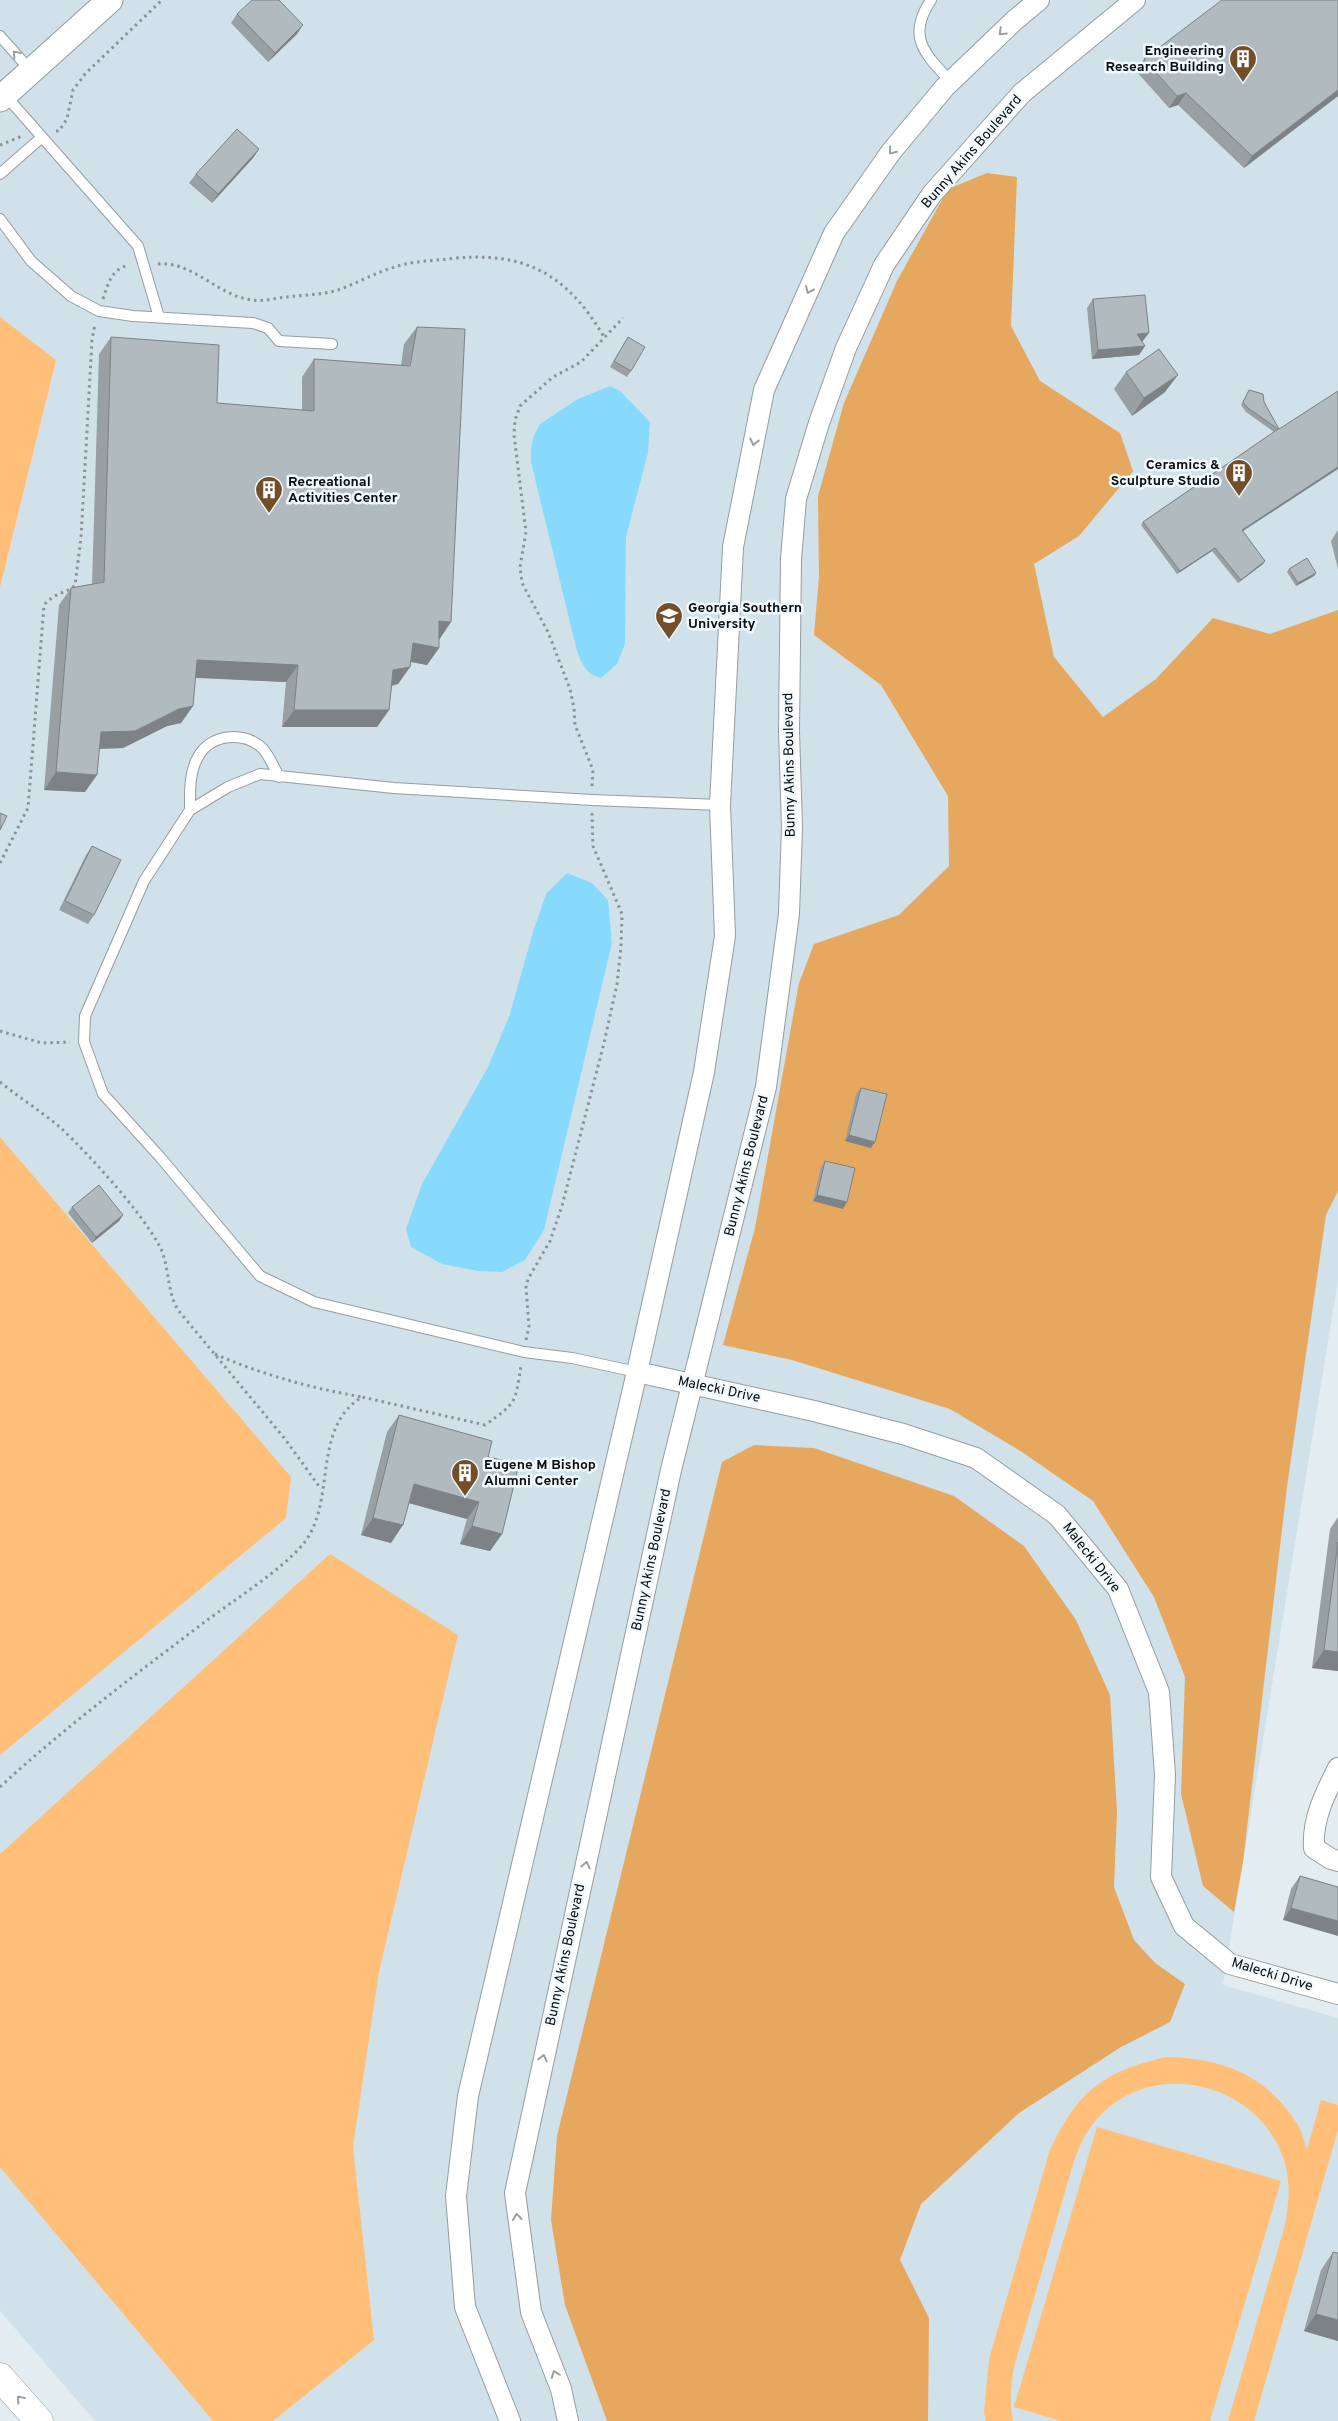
<svg xmlns="http://www.w3.org/2000/svg" width="1338" height="2421" font-family="Overpass,sans-serif">
<style>
.built{fill:#d0e1e9}
.green{fill:#ffbf78}
.forest{fill:#e6a75e}
.water{fill:#88dafc}
.lines{fill:none;stroke-linecap:round;stroke-linejoin:round}
.service-casing{stroke:#949da1;stroke-width:12}
.minor-casing{stroke:#949da1;stroke-width:22}
.tertiary-casing{stroke:#949da1;stroke-width:27}
.trunk-casing{stroke:#949da1;stroke-width:29}
.path{stroke:#8c9295;stroke-width:3;stroke-dasharray:2.5 4;stroke-linecap:butt}
.service{stroke:#fff;stroke-width:10}
.minor{stroke:#fff;stroke-width:20}
.tertiary{stroke:#fff;stroke-width:25}
.trunk{stroke:#fff;stroke-width:28}
.wall{fill:#98a0a3}
.shaded-wall{fill:#7c8285}
.building{fill:#b1babe;stroke:#7c8285}
.oneway{stroke:#9d9e9f}
.labels{text-anchor:middle;dominant-baseline:central;stroke-width:5;stroke-linejoin:round;paint-order:stroke}
.poi-label{font-size:14px;font-weight:bold;fill:#0a0d0f;stroke:#f0f9fe;text-anchor:start}
.street-label{font-size:14px;fill:#0a0d0f;stroke:#f0f9fe}
</style>
<rect width="100%" height="100%" fill="#e3ecf0"/>
<path class="built" d="M 0,0 L 1338,0 L 1338,1280 L 1223,1985 L 1338,2018 L 1338,2421 L 95,2421 L 0,2311 Z"/>
<path class="green" d="M 0,317 L 56,360 L 0,587 Z
M 0,1137 L 291,1477 L 286,1518 L 0,1755 Z
M 330,1554 L 458,1635 L 379,1972 L 353,2147 L 374,2340 L 273,2421 L 213,2421 L 0,2167 L 0,1854 Z
M 1166,2057 C 1223,2058 1268,2075 1299,2127 C 1303,2134 1304,2142 1307,2149 L 1321,2100 L 1338,2105 L 1338,2130 L 1254,2421 L 1228,2421 L 1285,2225 C 1289,2203 1291,2182 1284,2160 C 1258,2080 1146,2055 1093,2124 C 1084,2135 1079,2148 1074,2161 L 1014,2367 C 1011,2385 1009,2402 1013,2421 L 986,2421 L 984,2412 L 989,2359 L 1049,2153 C 1076,2093 1101,2072 1166,2057 Z
M 1097,2127 L 1281,2181 L 1210,2421 L 1061,2421 L 1014,2407 Z"/>
<path class="forest" d="M 987,173 L 1017,177 L 1011,326 L 1040,381 L 1120,433 L 1133,471 L 1079,536 L 1034,564 L 1054,657 L 1103,717 L 1156,679 L 1213,618 L 1270,634 L 1338,610 L 1338,1191 L 1326,1215 L 1287,1487 L 1243,1862 L 1234,1912 L 1203,1886 L 1181,1794 L 1185,1677 L 1154,1597 L 1093,1501 L 1022,1452 L 950,1409 L 792,1360 L 723,1345 L 755,1228 L 799,983 L 814,944 L 899,915 L 949,866 L 948,796 L 881,685 L 814,635 L 819,577 L 818,496 L 844,403 L 897,281 L 948,189 Z
M 754,1445 L 814,1448 L 954,1496 L 1024,1546 L 1076,1620 L 1110,1695 L 1117,1812 L 1114,1887 L 1134,1940 L 1155,1963 L 1185,1984 L 1170,2022 L 1121,2047 L 1019,2113 L 921,2204 L 900,2260 L 929,2318 L 928,2421 L 607,2421 L 565,2305 L 551,2220 L 557,2136 L 722,1462 Z"/>
<path class="water" d="M 610,386 L 620,391 L 650,422 L 648,453 L 626,537 L 625,644 L 617,664 L 601,678 C 586,674 582,664 577,651 L 531,462 L 531,448 L 534,435 L 540,424 L 578,399 Z
M 567,873 L 592,883 L 608,900 L 612,943 L 544,1230 L 525,1260 L 502,1272 L 478,1271 L 442,1264 L 411,1247 L 406,1229 L 422,1184 L 487,1069 L 509,1017 L 533,932 L 546,894 Z"/>
<g class="lines">
<defs>
<path id="service" d="M 931,0 C 906,37 925,54 951,82
M 0,36 L 31,71
M 5,95 L 138,246 L 159,317
M 0,174 L 41,138
M 0,219 L 31,261 L 71,296 L 99,311 L 133,316 L 253,323 L 268,328 L 279,341 L 332,344
M 190,810 C 190,793 189,772 198,757 C 210,734 243,731 261,747 C 269,754 274,768 279,777
M 637,1372 L 572,1358 L 524,1352 L 314,1302 L 260,1276 L 160,1157 L 103,1094 L 84,1042 L 85,1016 L 144,881 L 190,810 L 228,787 L 260,774 L 394,788 L 592,800 L 720,805"/>
<path id="minor" d="M 637,1372 L 814,1411 L 903,1434 L 976,1458 L 1057,1515 L 1118,1589 L 1159,1692 L 1165,1775 L 1161,1877 L 1184,1926 L 1230,1964 L 1338,1994
M 1338,1768 C 1325,1794 1312,1819 1314,1848 L 1331,1859 L 1338,1861
M 510,2421 L 465,2307 L 456,2196 L 468,2096 L 637,1372 L 704,1072 L 725,936 L 720,805 L 733,547 L 764,390 L 834,233 L 891,152 L 945,87 L 1015,20 L 1039,0
M 568,2421 L 561,2389 L 531,2312 L 515,2193 L 671,1470 L 766,1087 L 789,914 L 792,827 L 789,731 L 791,559 L 796,499 L 819,423 L 846,348 L 884,265 L 932,194 L 1022,93 L 1135,0"/>
<path id="tertiary" d="M 0,99 L 110,0"/>
<path id="trunk" d="M 0,2377 L 39,2421"/>
</defs>
<use href="#service" class="service-casing"/>
<use href="#minor" class="minor-casing"/>
<use href="#tertiary" class="tertiary-casing"/>
<use href="#trunk" class="trunk-casing"/>
<path class="path" d="M 56,131 L 59,131 L 67,119 L 73,90 L 85,74 L 162,0
M 0,145 L 22,136
M 158,264 C 193,261 218,296 252,300 C 263,302 275,298 286,297 C 302,295 319,295 335,291 C 356,284 376,272 398,266 C 414,261 431,261 447,259 C 522,250 566,272 604,337
M 103,299 C 108,284 111,269 129,265
M 592,786 L 593,770 L 575,725 L 574,708 L 570,689 L 548,632 L 522,583 L 520,567 L 526,532 L 514,435 L 515,420 L 520,406 L 553,377 L 581,362 L 623,318
M 0,863 L 28,808 L 44,605 C 55,592 68,593 75,585 L 81,538 L 92,340 L 95,324
M 0,1031 L 42,1043 L 70,1042
M 0,1082 C 20,1098 42,1112 61,1128 C 92,1158 138,1208 159,1245 C 170,1265 166,1290 178,1310 L 285,1439 L 321,1489
M 526,1340 L 529,1326 L 526,1287 L 528,1279 L 550,1241 L 562,1206 L 604,1043 L 617,984 L 621,947 L 622,914 L 593,846 L 592,813
M 215,1354 C 263,1375 311,1388 362,1397
M 0,1787 C 65,1727 136,1674 206,1621 C 234,1600 282,1570 304,1543 C 337,1501 311,1428 362,1397 L 485,1425 C 516,1403 515,1404 521,1366"/>
<use href="#service" class="service"/>
<use href="#minor" class="minor"/>
<use href="#tertiary" class="tertiary"/>
<use href="#trunk" class="trunk"/>
</g>
<path class="wall" d="M 1338,0 L 1338,96 L 1244,168 L 1178,105 L 1169,108 L 1136,71 L 1144,59 Z
M 237,14 L 297,34 L 268,62 L 231,23 Z
M 259,149 L 253,158 L 212,203 L 189,183 L 196,174 Z
M 1093,299 L 1142,342 L 1145,346 L 1139,355 L 1092,359 L 1087,308 Z
M 417,327 L 439,648 L 427,665 L 411,662 L 410,667 L 398,684 L 392,686 L 389,710 L 377,727 L 282,727 L 286,682 L 195,678 L 193,706 L 181,723 L 167,726 L 123,748 L 99,749 L 85,792 L 44,790 L 59,605 L 71,588 L 92,584 L 99,354 L 111,337 L 217,403 L 302,410 L 302,377 L 314,359 L 401,365 L 404,344 Z
M 628,337 L 631,371 L 627,377 L 610,367 Z
M 1126,372 L 1165,392 L 1132,416 L 1114,389 Z
M 1249,390 L 1264,402 L 1279,429 L 1243,531 L 1263,564 L 1238,583 L 1212,551 L 1177,574 L 1141,525 L 1143,522 L 1274,432 L 1246,412 L 1241,405 Z
M 1338,530 L 1338,569 L 1331,541 Z
M 1289,569 L 1316,573 L 1314,576 L 1296,586 L 1287,572 Z
M 92,846 L 94,915 L 88,924 L 59,910 L 86,855 Z
M 861,1088 L 871,1148 L 845,1141 L 856,1094 Z
M 825,1161 L 843,1209 L 813,1201 L 821,1167 Z
M 72,1207 L 123,1215 L 119,1221 L 92,1243 L 68,1213 Z
M 399,1415 L 488,1457 L 502,1534 L 490,1551 L 460,1544 L 467,1519 L 409,1503 L 391,1543 L 361,1535 L 387,1432 Z
M 1338,1517 L 1338,1671 L 1312,1668 L 1330,1529 Z
M 1300,1876 L 1338,1887 L 1283,1920 L 1291,1889 Z
M 1333,2252 L 1338,2341 L 1304,2331 L 1321,2270 Z"/>
<path class="shaded-wall" d="M 303,25 L 297,34 L 268,62 L 275,53 Z
M 1338,90 L 1338,96 L 1244,168 L 1252,156 Z
M 1186,93 L 1178,105 L 1169,108 L 1177,96 Z
M 259,149 L 253,158 L 212,203 L 218,194 Z
M 1149,333 L 1142,342 L 1137,334 Z
M 1145,346 L 1139,355 L 1092,359 L 1098,350 Z
M 1178,375 L 1165,392 L 1132,416 L 1144,398 Z
M 1338,467 L 1338,469 L 1240,533 L 1242,530 Z
M 1215,548 L 1212,551 L 1177,574 L 1180,571 Z
M 1265,561 L 1263,564 L 1238,583 L 1241,580 Z
M 1316,573 L 1314,576 L 1296,586 L 1298,583 Z
M 439,621 L 451,622 L 439,640 Z
M 413,643 L 439,648 L 427,665 L 401,660 Z
M 197,660 L 298,665 L 286,682 L 185,677 Z
M 410,667 L 398,684 L 381,687 L 393,670 Z
M 193,706 L 181,723 L 167,726 L 123,748 L 89,749 L 101,732 L 179,709 Z
M 294,710 L 389,710 L 377,727 L 282,727 Z
M 56,772 L 97,775 L 85,792 L 44,790 Z
M 849,1135 L 875,1142 L 871,1148 L 845,1141 Z
M 817,1195 L 847,1202 L 843,1209 L 813,1201 Z
M 123,1215 L 119,1221 L 92,1243 L 96,1237 Z
M 414,1484 L 479,1502 L 467,1519 L 401,1501 Z
M 373,1518 L 403,1525 L 391,1543 L 361,1535 Z
M 472,1526 L 502,1534 L 490,1551 L 460,1544 Z
M 1324,1650 L 1338,1652 L 1338,1671 L 1312,1668 Z
M 1291,1908 L 1338,1921 L 1338,1936 L 1283,1920 Z
M 1316,2314 L 1338,2320 L 1338,2341 L 1304,2331 Z"/>
<path class="building" d="M 252,0 L 279,0 L 303,25 L 275,53 L 237,14 Z
M 1222,0 L 1338,0 L 1338,90 L 1252,156 L 1186,93 L 1177,96 L 1144,59 Z
M 237,129 L 259,149 L 218,194 L 196,174 Z
M 1145,295 L 1149,333 L 1137,334 L 1145,346 L 1098,350 L 1093,299 Z
M 417,327 L 465,329 L 451,622 L 439,621 L 439,648 L 413,643 L 410,667 L 393,670 L 389,710 L 294,710 L 298,665 L 197,660 L 193,706 L 179,709 L 135,731 L 101,732 L 97,775 L 56,772 L 71,588 L 104,582 L 111,337 L 219,345 L 217,403 L 314,411 L 314,359 L 410,366 Z
M 628,337 L 645,347 L 631,371 L 614,361 Z
M 1159,349 L 1178,375 L 1144,398 L 1126,372 Z
M 1249,390 L 1263,394 L 1264,402 L 1279,429 L 1338,391 L 1338,467 L 1242,530 L 1265,561 L 1241,580 L 1215,548 L 1180,571 L 1143,522 L 1278,429 L 1248,408 L 1243,402 Z
M 1307,558 L 1316,573 L 1298,583 L 1289,569 Z
M 0,813 L 7,816 L 0,830 Z
M 92,846 L 121,860 L 94,915 L 65,901 Z
M 861,1088 L 887,1094 L 875,1142 L 849,1135 Z
M 825,1161 L 855,1168 L 847,1202 L 817,1195 Z
M 99,1185 L 123,1215 L 96,1237 L 72,1207 Z
M 399,1415 L 492,1441 L 488,1457 L 519,1464 L 502,1534 L 472,1526 L 479,1502 L 414,1484 L 403,1525 L 373,1518 Z
M 1338,1542 L 1338,1652 L 1324,1650 Z
M 1300,1876 L 1338,1887 L 1338,1921 L 1291,1908 Z
M 1333,2252 L 1338,2253 L 1338,2320 L 1316,2314 Z"/>
<defs><path id="oneway-chevron" d="M-2-3.5L2.5 0L-2 3.5" fill="none" stroke-width="1.6" stroke-linecap="round" stroke-linejoin="round" transform="scale(1.25)"/></defs>
<g class="oneway">
<use href="#oneway-chevron" transform="translate(1002 32) rotate(136)"/>
<use href="#oneway-chevron" transform="translate(16 54) rotate(-131)"/>
<use href="#oneway-chevron" transform="translate(892 151) rotate(128)"/>
<use href="#oneway-chevron" transform="translate(809 290) rotate(114)"/>
<use href="#oneway-chevron" transform="translate(754 442) rotate(102)"/>
<use href="#oneway-chevron" transform="translate(586 1865) rotate(-78)"/>
<use href="#oneway-chevron" transform="translate(543 2058) rotate(-77)"/>
<use href="#oneway-chevron" transform="translate(517 2217) rotate(-96)"/>
<use href="#oneway-chevron" transform="translate(555 2374) rotate(-111)"/>
<use href="#oneway-chevron" transform="translate(20 2399) rotate(-131)"/>
</g>
<defs>
<symbol id="building-pin" viewBox="-11 -11 22 30"><path d="M0 17L-7.5 6A9.5 9.5 0 1 1 7.5 6Z" fill="#724f28" stroke="#f0f9fe"/><path d="M-4-6H4V6H1V3H-1V6H-4ZM-2.5-4.3h1.7v1.8h-1.7ZM.8-4.3h1.7v1.8H.8ZM-2.5-1h1.7V.8h-1.7ZM.8-1h1.7V.8H.8Z" fill="#fff"/></symbol>
<symbol id="university-pin" viewBox="-11 -11 22 30"><path d="M0 17L-7.5 6A9.5 9.5 0 1 1 7.5 6Z" fill="#724f28" stroke="#f0f9fe"/><path d="M0-5L7-2L0 1L-7-2ZM-4 1L0 2.5L4 1V4Q0 6-4 4Z" fill="#fff"/></symbol>
</defs>
<g fill-rule="evenodd">
<use href="#building-pin" x="1227" y="43" width="32" height="43"/>
<use href="#building-pin" x="1223" y="457" width="32" height="43"/>
<use href="#building-pin" x="253" y="474" width="32" height="43"/>
<use href="#university-pin" x="653" y="600" width="32" height="43"/>
<use href="#building-pin" x="449" y="1457" width="32" height="43"/>
</g>
<g class="labels">
<g class="poi-label">
<text x="1224" y="51" text-anchor="end">Engineering<tspan x="1224" dy="16">Research Building</tspan></text>
<text x="1220" y="465" text-anchor="end">Ceramics &amp;<tspan x="1220" dy="16">Sculpture Studio</tspan></text>
<text x="288" y="482">Recreational<tspan x="288" dy="16">Activities Center</tspan></text>
<text x="688" y="608">Georgia Southern<tspan x="688" dy="16">University</tspan></text>
<text x="484" y="1465">Eugene M Bishop<tspan x="484" dy="16">Alumni Center</tspan></text>
</g>
<g class="street-label">
<text transform="translate(972 152) rotate(-49)">Bunny Akins Boulevard</text>
<text transform="translate(790 765) rotate(-91)">Bunny Akins Boulevard</text>
<text transform="translate(747 1166) rotate(-76)">Bunny Akins Boulevard</text>
<text transform="translate(719 1390) rotate(12)">Malecki Drive</text>
<text transform="translate(1091 1558) rotate(52)">Malecki Drive</text>
<text transform="translate(652 1560) rotate(-78)">Bunny Akins Boulevard</text>
<text transform="translate(566 1955) rotate(-78)">Bunny Akins Boulevard</text>
<text transform="translate(1272 1975) rotate(17)">Malecki Drive</text>
</g>
</g>
</svg>
